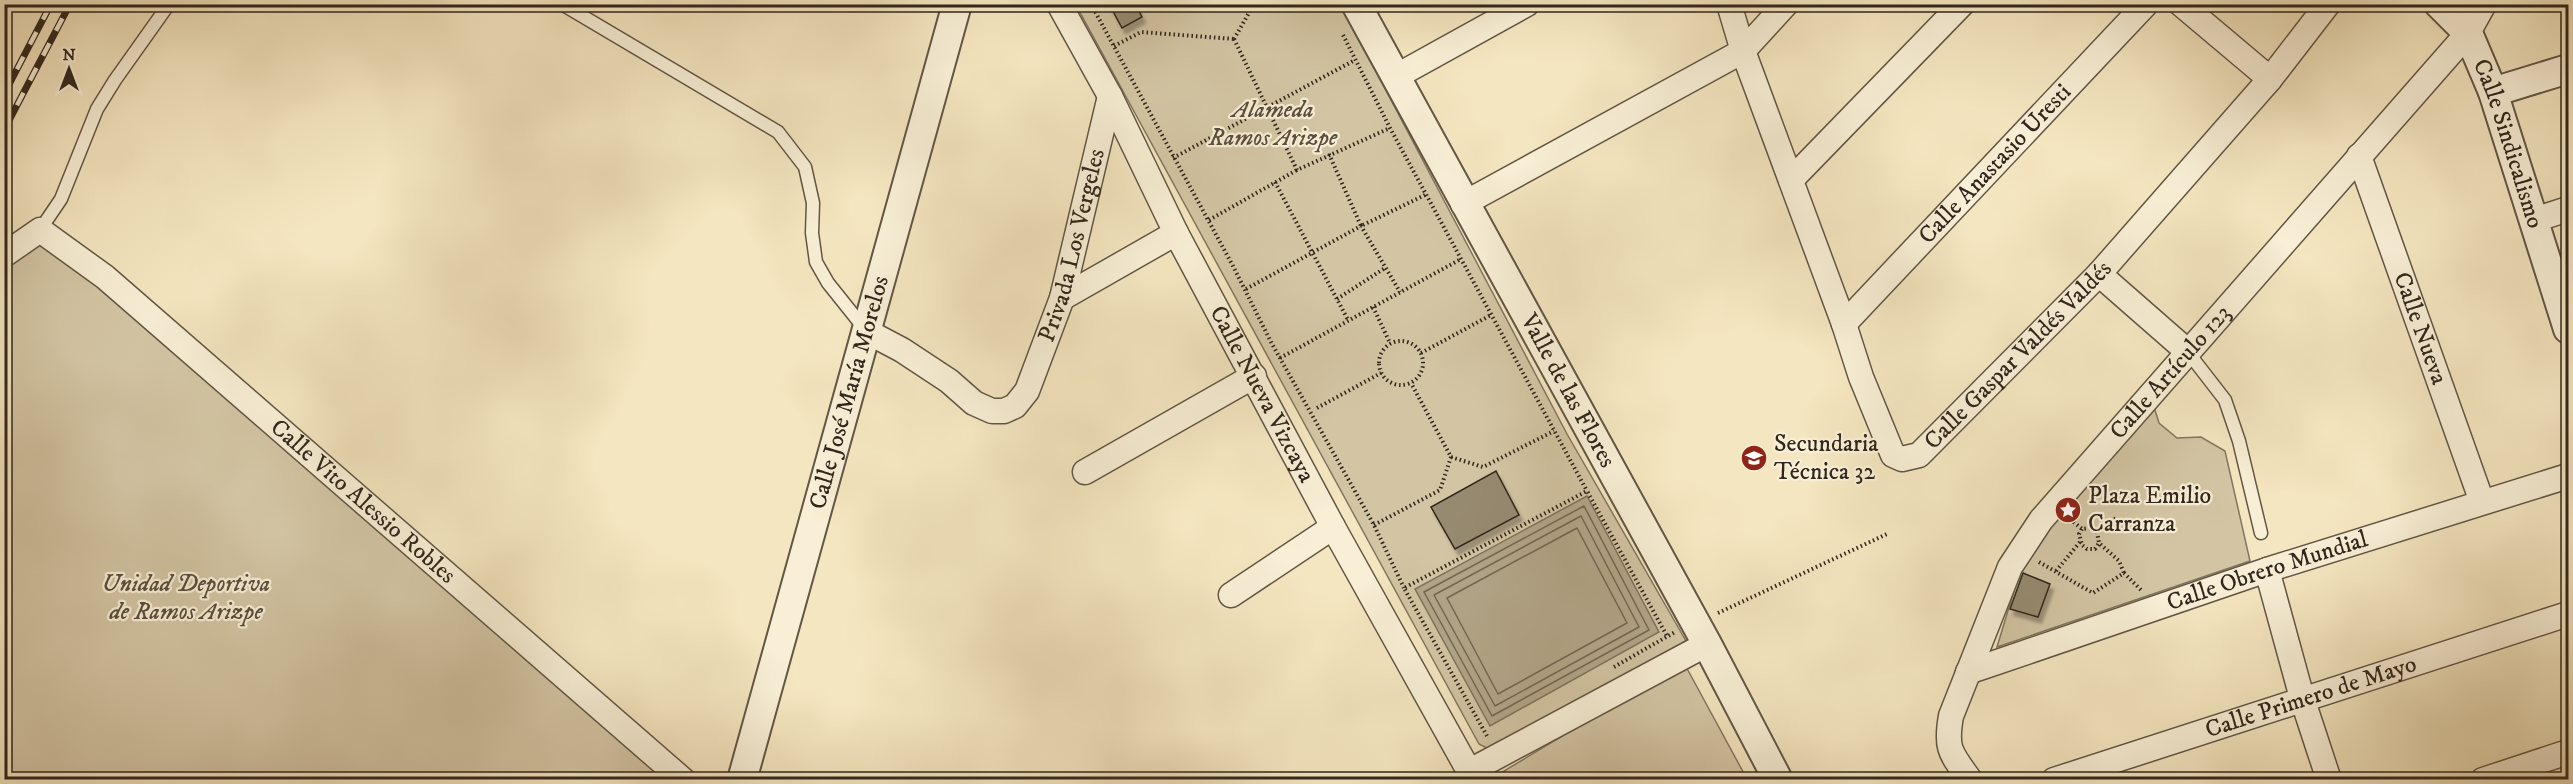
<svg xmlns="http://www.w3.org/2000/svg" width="2573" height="784" font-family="'IM FELL DW Pica',serif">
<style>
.green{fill:#d3c5a4;stroke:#827660;stroke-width:1.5}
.water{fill:#b2a588;stroke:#7e725d;stroke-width:1.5}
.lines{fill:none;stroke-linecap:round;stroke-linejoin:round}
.shore{stroke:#726652;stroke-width:1.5}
.building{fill:#968a71;stroke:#31261c;stroke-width:1.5;filter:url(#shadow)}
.service-casing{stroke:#625645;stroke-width:15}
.minor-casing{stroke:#625645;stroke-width:27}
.tertiary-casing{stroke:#625645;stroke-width:32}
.path{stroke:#31261c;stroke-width:4;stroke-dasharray:1.5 3;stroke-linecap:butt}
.service{stroke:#f8efd6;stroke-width:12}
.minor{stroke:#f8efd6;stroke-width:24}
.tertiary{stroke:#f8efd6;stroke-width:28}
.rail-casing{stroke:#31261c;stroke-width:7}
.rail{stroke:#f8efd6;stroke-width:4.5;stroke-dasharray:14;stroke-linecap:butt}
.labels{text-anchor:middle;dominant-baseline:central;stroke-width:4.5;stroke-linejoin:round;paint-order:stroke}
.park-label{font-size:24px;font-style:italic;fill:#5a4e3e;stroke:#f8efd6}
.street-label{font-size:24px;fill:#31261c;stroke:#f8efd6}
.poi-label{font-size:24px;fill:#31261c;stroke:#f8efd6;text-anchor:start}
</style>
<defs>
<filter id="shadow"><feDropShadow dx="3.5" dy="6" stdDeviation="1.5" flood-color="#0004"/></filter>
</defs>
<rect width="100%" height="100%" fill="#f4e6c0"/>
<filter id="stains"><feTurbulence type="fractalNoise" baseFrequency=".00333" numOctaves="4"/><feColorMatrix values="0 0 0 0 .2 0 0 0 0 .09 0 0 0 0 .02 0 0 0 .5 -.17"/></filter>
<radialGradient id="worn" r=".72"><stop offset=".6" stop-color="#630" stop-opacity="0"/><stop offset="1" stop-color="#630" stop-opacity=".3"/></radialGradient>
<path class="green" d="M 1076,5 L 1341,5 L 1567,434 L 1686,641 L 1492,751 L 1479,744 Z
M 40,237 L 71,259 L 671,780 L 5,780 L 5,266 Z
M 2154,407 L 2159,423 L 2177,438 L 2201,437 L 2225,451 L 2250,561 L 1997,647 L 2030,538 Z
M 1684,663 L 1747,779 L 1502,780 L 1499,774 Z"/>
<path class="water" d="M 1587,496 L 1659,632 L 1490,726 L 1415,589 Z"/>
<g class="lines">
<path class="shore" d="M 1584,506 L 1649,630 L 1492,716 L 1424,592 Z
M 1581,516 L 1639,627 L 1495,706 L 1434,595 Z
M 1577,528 L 1627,623 L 1498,694 L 1447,598 Z"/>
</g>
<path class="building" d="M 1109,4 L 1135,4 L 1142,17 L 1122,28 Z
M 1496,471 L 1519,515 L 1455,549 L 1431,507 Z
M 2023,573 L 2050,584 L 2038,617 L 2010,609 Z"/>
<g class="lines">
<defs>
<path id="service" d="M 562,4 L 778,132 L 805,167 L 813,203 L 812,233 L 816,262 L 828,283 L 864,328
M 40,230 L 61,199 L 97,109 L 115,80 L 169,4
M 2187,351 L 2225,400 L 2239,441 L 2261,533"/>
<g id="minor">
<path id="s1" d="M 1059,4 L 1110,96 L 1176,233 L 1333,527 L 1474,780"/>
<path id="s2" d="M 1729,4 L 1743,51 L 1844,324 L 1861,377 L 1893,455 L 1902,459 L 1919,455 L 2099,274 L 2270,79 L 2328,4"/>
<path d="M 2181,4 L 2270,79"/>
<path d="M 1395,77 L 1527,4"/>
<path id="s3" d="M 2359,156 L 2482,502"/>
<path d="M 1791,180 L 1962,4"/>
<path d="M 1463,204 L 1743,51 L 1786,4"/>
<path d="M 2534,220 L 2568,209"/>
<path id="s4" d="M 4,255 L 40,230 L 105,277 L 683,780"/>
<path d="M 2099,274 L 2187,351"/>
<path d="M 1062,298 L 1176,233"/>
<path id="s5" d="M 1844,324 L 2146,4"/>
<path id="s6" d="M 866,331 L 902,350 L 949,381 L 974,403 L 992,411 L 1004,411 L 1015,406 L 1027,391 L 1062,298 L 1110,96"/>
<path d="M 1085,472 L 1254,376"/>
<path d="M 2267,570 L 2302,698 L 2329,780"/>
<path d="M 1231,595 L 1333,527"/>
<path id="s7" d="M 1968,672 L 2267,570 L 2568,476"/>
<path d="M 1470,771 L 1707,644"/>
<path id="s8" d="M 1970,780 C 1951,753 1945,750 1951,716 L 2010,567 L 2041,520 L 2468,33 L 2484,4"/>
<path id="s9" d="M 2054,780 L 2568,614"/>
<path d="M 2483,780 L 2568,752"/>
</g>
<g id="tertiary">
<path id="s10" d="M 1356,4 L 1707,644 L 1778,780"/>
<path id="s11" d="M 2439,4 L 2468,33 L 2493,92 L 2568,329"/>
<path d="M 2493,92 L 2568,69"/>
<path id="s12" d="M 742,780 L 957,4"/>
</g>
</defs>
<use href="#service" class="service-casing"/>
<use href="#minor" class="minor-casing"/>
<use href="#tertiary" class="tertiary-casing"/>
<path class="path" d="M 1091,4 L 1233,266 L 1272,344 L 1374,525 L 1404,588
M 1343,35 L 1390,128 L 1587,491
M 1234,39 L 1297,170 L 1390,128
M 1234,39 L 1254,4
M 1114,46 L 1141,32 L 1234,39
M 1329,154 L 1361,226 L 1427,194
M 1173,158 L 1355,60
M 1275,182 L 1348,320
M 1209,220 L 1297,170
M 1246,289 L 1361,226 L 1400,292
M 1337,299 L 1385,268
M 1373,307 L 1390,343
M1379 363a22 22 0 1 1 44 0a22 22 0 1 1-44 0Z
M 1421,353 L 1491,315
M 1280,358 L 1461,259
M 1317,408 L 1381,373
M 1451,457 L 1483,467 L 1554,431
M 2070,519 L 2082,529 L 2091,528 L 2097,532 L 2099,543 L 2119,561 L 2124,573
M 1374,525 L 1440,490 L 1451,457 L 1411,383
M 2082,529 L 2079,534 L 2082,545 L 2087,549 L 2095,549 L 2099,543
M 2097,532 L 2102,524 L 2117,518
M 2039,562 L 2093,593 L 2124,573 L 2142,591
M 2056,571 L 2080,542
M 1718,613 L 1887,534
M 1614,667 L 1675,632
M 1487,736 L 1404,588 L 1587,491 L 1667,636"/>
<use href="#service" class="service"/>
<use href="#minor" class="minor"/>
<use href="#tertiary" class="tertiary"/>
<defs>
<path id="rail" d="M 4,94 L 51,4
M 4,130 L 70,4"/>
</defs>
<use href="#rail" class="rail-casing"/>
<use href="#rail" class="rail"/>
</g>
<defs>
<symbol id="school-disc" viewBox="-11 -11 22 22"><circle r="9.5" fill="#8f2418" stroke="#f8efd6"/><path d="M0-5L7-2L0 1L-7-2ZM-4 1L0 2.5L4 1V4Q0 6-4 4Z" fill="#fff"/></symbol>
<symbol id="sight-disc" viewBox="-11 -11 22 22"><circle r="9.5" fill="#8f2418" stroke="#f8efd6"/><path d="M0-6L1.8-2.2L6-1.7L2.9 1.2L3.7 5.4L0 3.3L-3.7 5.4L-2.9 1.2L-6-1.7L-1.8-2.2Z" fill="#fff"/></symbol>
</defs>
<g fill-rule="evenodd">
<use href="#school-disc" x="1739" y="443" width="30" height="30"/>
<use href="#sight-disc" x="2053" y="495" width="30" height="30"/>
</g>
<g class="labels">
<g class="park-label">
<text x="1273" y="110">Alameda<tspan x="1273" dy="28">Ramos Arizpe</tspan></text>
<text x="186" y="584">Unidad Deportiva<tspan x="186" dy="28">de Ramos Arizpe</tspan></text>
</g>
<g class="street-label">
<text stroke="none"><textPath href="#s11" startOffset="159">Calle Sindicalismo</textPath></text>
<text stroke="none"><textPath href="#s5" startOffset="220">Calle Anastasio Uresti</textPath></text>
<text stroke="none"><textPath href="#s6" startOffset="346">Privada Los Vergeles</textPath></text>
<text stroke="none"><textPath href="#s3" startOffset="183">Calle Nueva</textPath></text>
<text stroke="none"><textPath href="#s2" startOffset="648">Calle Gaspar Valdés Valdés</textPath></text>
<text stroke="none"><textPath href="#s8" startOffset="483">Calle Artículo 123</textPath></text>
<text stroke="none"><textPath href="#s12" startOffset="402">Calle José María Morelos</textPath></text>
<text stroke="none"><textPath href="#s10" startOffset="441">Valle de las Flores</textPath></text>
<text stroke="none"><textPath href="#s1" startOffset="440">Calle Nueva Vizcaya</textPath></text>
<text stroke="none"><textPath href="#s4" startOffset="466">Calle Vito Alessio Robles</textPath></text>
<text stroke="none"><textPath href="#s7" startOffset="316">Calle Obrero Mundial</textPath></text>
<text stroke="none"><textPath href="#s9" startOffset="270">Calle Primero de Mayo</textPath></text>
</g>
<g class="poi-label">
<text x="1774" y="444">Secundaria<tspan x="1774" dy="28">Técnica 32</tspan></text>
<text x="2088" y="496">Plaza Emilio<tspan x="2088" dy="28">Carranza</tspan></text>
</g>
</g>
<rect width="2573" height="784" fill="none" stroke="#f4e6c0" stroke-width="24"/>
<rect x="6" y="6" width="2561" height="772" fill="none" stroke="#31261c" stroke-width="3"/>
<rect x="12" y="12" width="2549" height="760" fill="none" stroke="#31261c" stroke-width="1.5"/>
<g transform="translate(69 69)" stroke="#f8efd6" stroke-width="4.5" paint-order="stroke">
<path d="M0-4.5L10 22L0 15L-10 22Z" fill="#31261c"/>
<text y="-9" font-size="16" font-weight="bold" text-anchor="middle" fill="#31261c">N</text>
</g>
<rect width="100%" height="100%" filter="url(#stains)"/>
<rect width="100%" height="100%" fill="url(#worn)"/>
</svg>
